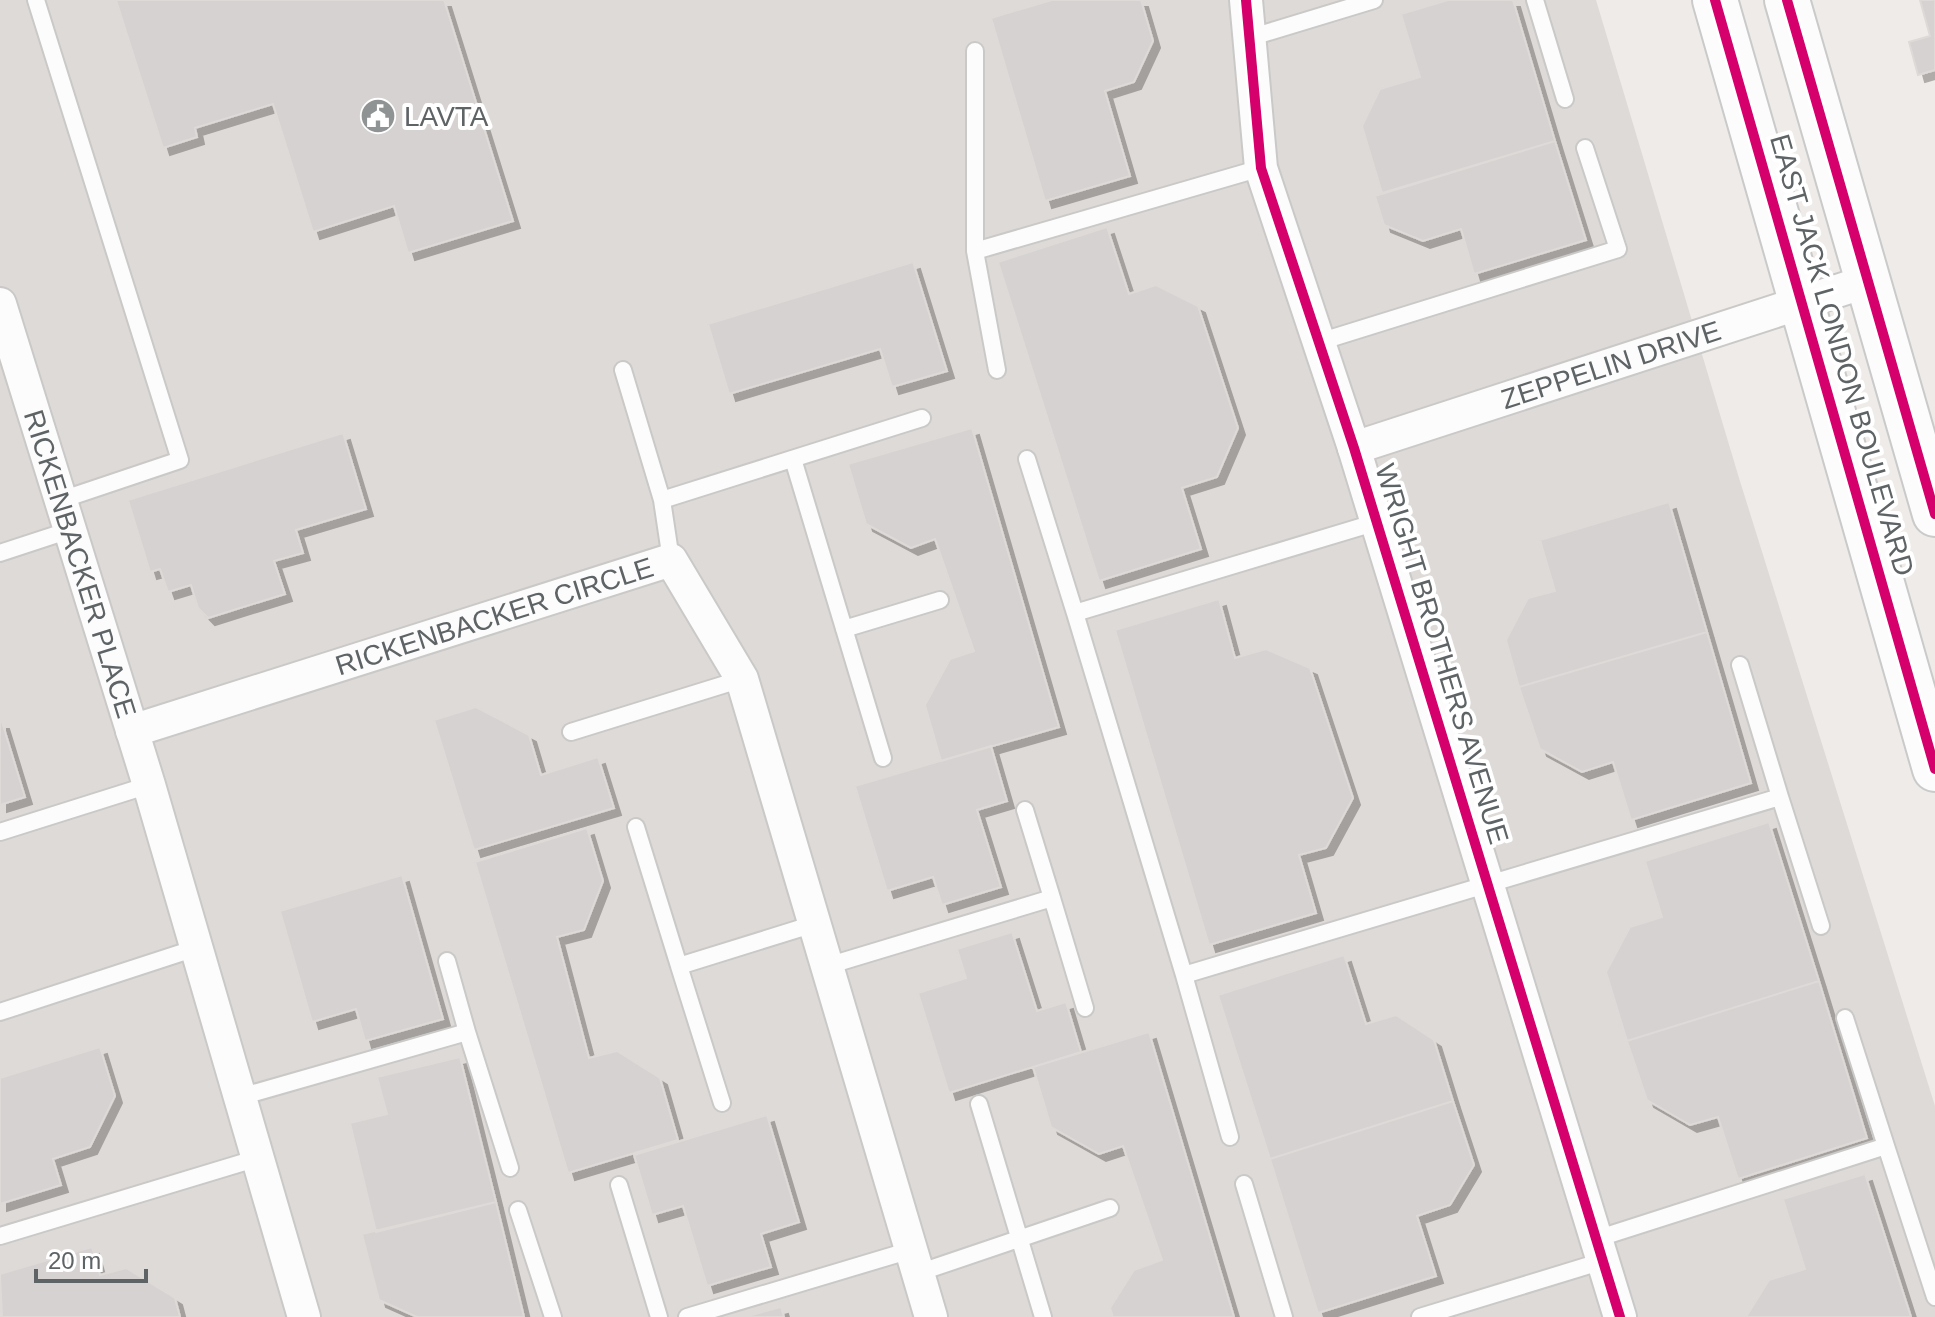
<svg xmlns="http://www.w3.org/2000/svg" width="1935" height="1317" font-family="Arial,sans-serif">
<style>
.industrial{fill:#dedad8}
.building{fill:#d5d2d1;stroke:#dddad8;stroke-width:2;filter:url(#shadow)}
.lines{fill:none;stroke-linecap:round;stroke-linejoin:round}
.lane-casing{stroke:#cac9c8;stroke-width:20}
.street-casing{stroke:#cac9c8;stroke-width:36}
.secondary-casing{stroke:#cacaca;stroke-width:48}
.lane{stroke:#fcfcfc;stroke-width:16}
.street{stroke:#fcfcfc;stroke-width:32}
.secondary{stroke:#fcfcfc;stroke-width:44}
.cycleway-casing{stroke:#fff;stroke-width:15}
.cycleway{stroke:#d6006c;stroke-width:10}
.labels{text-anchor:middle;dominant-baseline:central;stroke-width:8;stroke-linejoin:round;paint-order:stroke}
.poi-label{font-size:28px;fill:#5e6366;stroke:#fff;text-anchor:start}
.street-label{font-size:28px;fill:#5e6366;stroke:#fff}
</style>
<defs>
<filter id="shadow"><feDropShadow dx="7" dy="7" stdDeviation="0" flood-color="#0004"/></filter>
</defs>
<rect width="100%" height="100%" fill="#eeebe8"/>
<path class="industrial" d="M 0,0 L 1596,0 L 1739,478 L 1935,1106 L 1935,1317 L 0,1317 Z"/>
<path class="building" d="M 116,0 L 444,0 L 513,221 L 408,253 L 394,206 L 313,232 L 273,104 L 195,128 L 197,137 L 163,148 Z
M 1052,0 L 1141,0 L 1153,41 L 1134,82 L 1105,91 L 1130,176 L 1045,201 L 991,18 Z
M 1448,0 L 1513,0 L 1555,141 L 1382,193 L 1362,126 L 1380,89 L 1420,77 L 1401,14 Z
M 1920,0 L 1935,0 L 1935,70 L 1918,75 L 1909,42 L 1930,36 Z
M 1555,141 L 1586,240 L 1474,274 L 1461,229 L 1423,241 L 1384,225 L 1375,196 Z
M 1107,227 L 1129,294 L 1156,285 L 1198,306 L 1238,428 L 1217,477 L 1182,488 L 1201,549 L 1099,581 L 998,262 Z
M 913,262 L 947,371 L 892,387 L 880,349 L 729,394 L 708,324 Z
M 972,428 L 1059,727 L 941,761 L 925,705 L 950,659 L 974,651 L 935,539 L 911,548 L 866,524 L 848,464 Z
M 343,433 L 366,509 L 296,530 L 303,553 L 274,561 L 285,594 L 208,618 L 198,608 L 191,585 L 168,592 L 160,569 L 150,572 L 128,500 Z
M 1669,502 L 1707,632 L 1519,687 L 1506,640 L 1528,598 L 1555,591 L 1540,540 Z
M 1219,599 L 1235,658 L 1266,649 L 1310,668 L 1353,798 L 1326,848 L 1299,855 L 1316,913 L 1209,945 L 1115,630 Z
M 1707,632 L 1751,783 L 1631,820 L 1613,762 L 1582,772 L 1540,749 L 1519,687 Z
M 476,707 L 529,735 L 541,775 L 598,757 L 614,808 L 474,850 L 434,720 Z
M 0,722 L 2,722 L 25,797 L 0,805 Z
M 991,746 L 1007,801 L 977,810 L 1001,887 L 942,905 L 933,877 L 887,891 L 855,786 Z
M 1769,822 L 1819,981 L 1627,1041 L 1606,972 L 1630,927 L 1662,917 L 1645,861 Z
M 587,828 L 603,881 L 584,930 L 557,937 L 589,1058 L 617,1051 L 660,1078 L 678,1140 L 568,1173 L 475,862 Z
M 402,875 L 443,1019 L 365,1041 L 356,1009 L 312,1022 L 280,911 Z
M 1012,932 L 1037,1011 L 1066,1002 L 1081,1052 L 949,1093 L 918,993 L 966,978 L 957,949 Z
M 1344,955 L 1366,1024 L 1396,1015 L 1434,1040 L 1453,1101 L 1270,1159 L 1218,995 Z
M 1819,981 L 1867,1138 L 1738,1179 L 1718,1117 L 1690,1125 L 1647,1100 L 1627,1041 Z
M 1149,1032 L 1234,1317 L 1113,1317 L 1110,1308 L 1134,1270 L 1162,1260 L 1123,1146 L 1099,1154 L 1051,1127 L 1033,1067 Z
M 100,1047 L 115,1096 L 90,1147 L 53,1159 L 61,1185 L 0,1204 L 0,1078 Z
M 460,1057 L 496,1202 L 376,1232 L 350,1123 L 387,1114 L 377,1077 Z
M 1453,1101 L 1474,1165 L 1450,1205 L 1417,1216 L 1436,1276 L 1318,1313 L 1270,1159 Z
M 767,1115 L 799,1222 L 761,1234 L 771,1267 L 707,1286 L 683,1206 L 652,1215 L 634,1155 Z
M 1865,1174 L 1911,1317 L 1746,1317 L 1769,1280 L 1805,1269 L 1783,1199 Z
M 496,1202 L 524,1317 L 417,1317 L 379,1300 L 362,1234 Z
M 92,1247 L 100,1275 L 126,1268 L 175,1298 L 180,1317 L 2,1317 L 0,1274 Z
M 781,1307 L 784,1317 L 744,1317 Z"/>
<g class="lines">
<defs>
<path id="lane" d="M 36,0 L 180,460 L 61,500
M 1535,0 L 1565,99
M 1249,38 L 1374,0
M 975,51 L 975,251 L 1261,168
M 975,251 L 997,370
M 1319,342 L 1618,249 L 1585,148
M 623,370 L 662,500 L 671,560
M 793,459 L 883,758
M 1027,459 L 1075,613
M 662,500 L 922,418
M 1377,522 L 1075,613 L 1184,975 L 1780,797 L 1740,665
M 0,553 L 70,530
M 844,629 L 940,600
M 571,732 L 742,679
M 1780,797 L 1821,926
M 636,827 L 679,966 L 814,924
M 0,832 L 149,785
M 1052,898 L 1085,1008
M 447,961 L 467,1032
M 679,966 L 722,1103
M 827,966 L 1052,898 L 1025,810
M 1184,975 L 1230,1137
M 0,1012 L 196,948
M 240,1097 L 467,1032 L 510,1168
M 979,1104 L 1043,1317
M 1886,1146 L 1935,1297
M 1244,1184 L 1284,1317
M 619,1185 L 659,1317
M 518,1210 L 553,1317
M 0,1236 L 258,1158
M 1596,1239 L 1886,1146 L 1845,1018
M 918,1273 L 1110,1208
M 687,1317 L 911,1250
M 1420,1317 L 1603,1261"/>
<g id="street">
<path d="M 1246,0 L 1261,168 L 1354,448 L 1620,1317"/>
<path id="s1" d="M 0,304 L 149,785 L 304,1317"/>
<path id="s2" d="M 1354,448 L 1868,281"/>
<path id="s3" d="M 132,731 L 671,560 L 742,679 L 931,1317"/>
</g>
<path id="secondary" d="M 1715,0 L 1935,769
M 1787,0 L 1935,514"/>
</defs>
<use href="#lane" class="lane-casing"/>
<use href="#street" class="street-casing"/>
<use href="#secondary" class="secondary-casing"/>
<use href="#lane" class="lane"/>
<use href="#street" class="street"/>
<use href="#secondary" class="secondary"/>
<defs>
<path id="cycleway" d="M 1246,0 L 1261,168 L 1354,448 L 1620,1317
M 1715,0 L 1935,769
M 1787,0 L 1935,514"/>
</defs>
<use href="#cycleway" class="cycleway-casing"/>
<use href="#cycleway" class="cycleway"/>
</g>
<defs>
<symbol id="civic-disc" viewBox="-11 -11 22 22"><circle r="9.5" fill="#909394" stroke="#fff"/><path d="M-.6-6.5H3V-4.5H.6V-3L4-1V1h2V6H-6V1h2V-1L-.6-3ZM-1.2 2.5V6h2.4V2.5Z" fill="#fff"/></symbol>
</defs>
<g fill-rule="evenodd">
<use href="#civic-disc" x="358" y="96" width="40" height="40"/>
</g>
<g class="labels">
<g class="poi-label">
<text x="404" y="116">LAVTA</text>
</g>
<g class="street-label">
<text transform="translate(1842 355) rotate(74)">EAST JACK LONDON BOULEVARD</text>
<text stroke="none"><textPath href="#s2" startOffset="270">ZEPPELIN DRIVE</textPath></text>
<text stroke="none"><textPath href="#s1" startOffset="272">RICKENBACKER PLACE</textPath></text>
<text stroke="none"><textPath href="#s3" startOffset="380">RICKENBACKER CIRCLE</textPath></text>
<text transform="translate(1442 654) rotate(73)">WRIGHT BROTHERS AVENUE</text>
</g>
</g>
<path d="M36 1269v12h110v-12" fill="none" stroke="#5e6366" stroke-width="4"/>
<text x="48" y="1269" font-size="24" fill="#5e6366" stroke="#ffffff" stroke-width="6" paint-order="stroke">20 m</text>
</svg>
